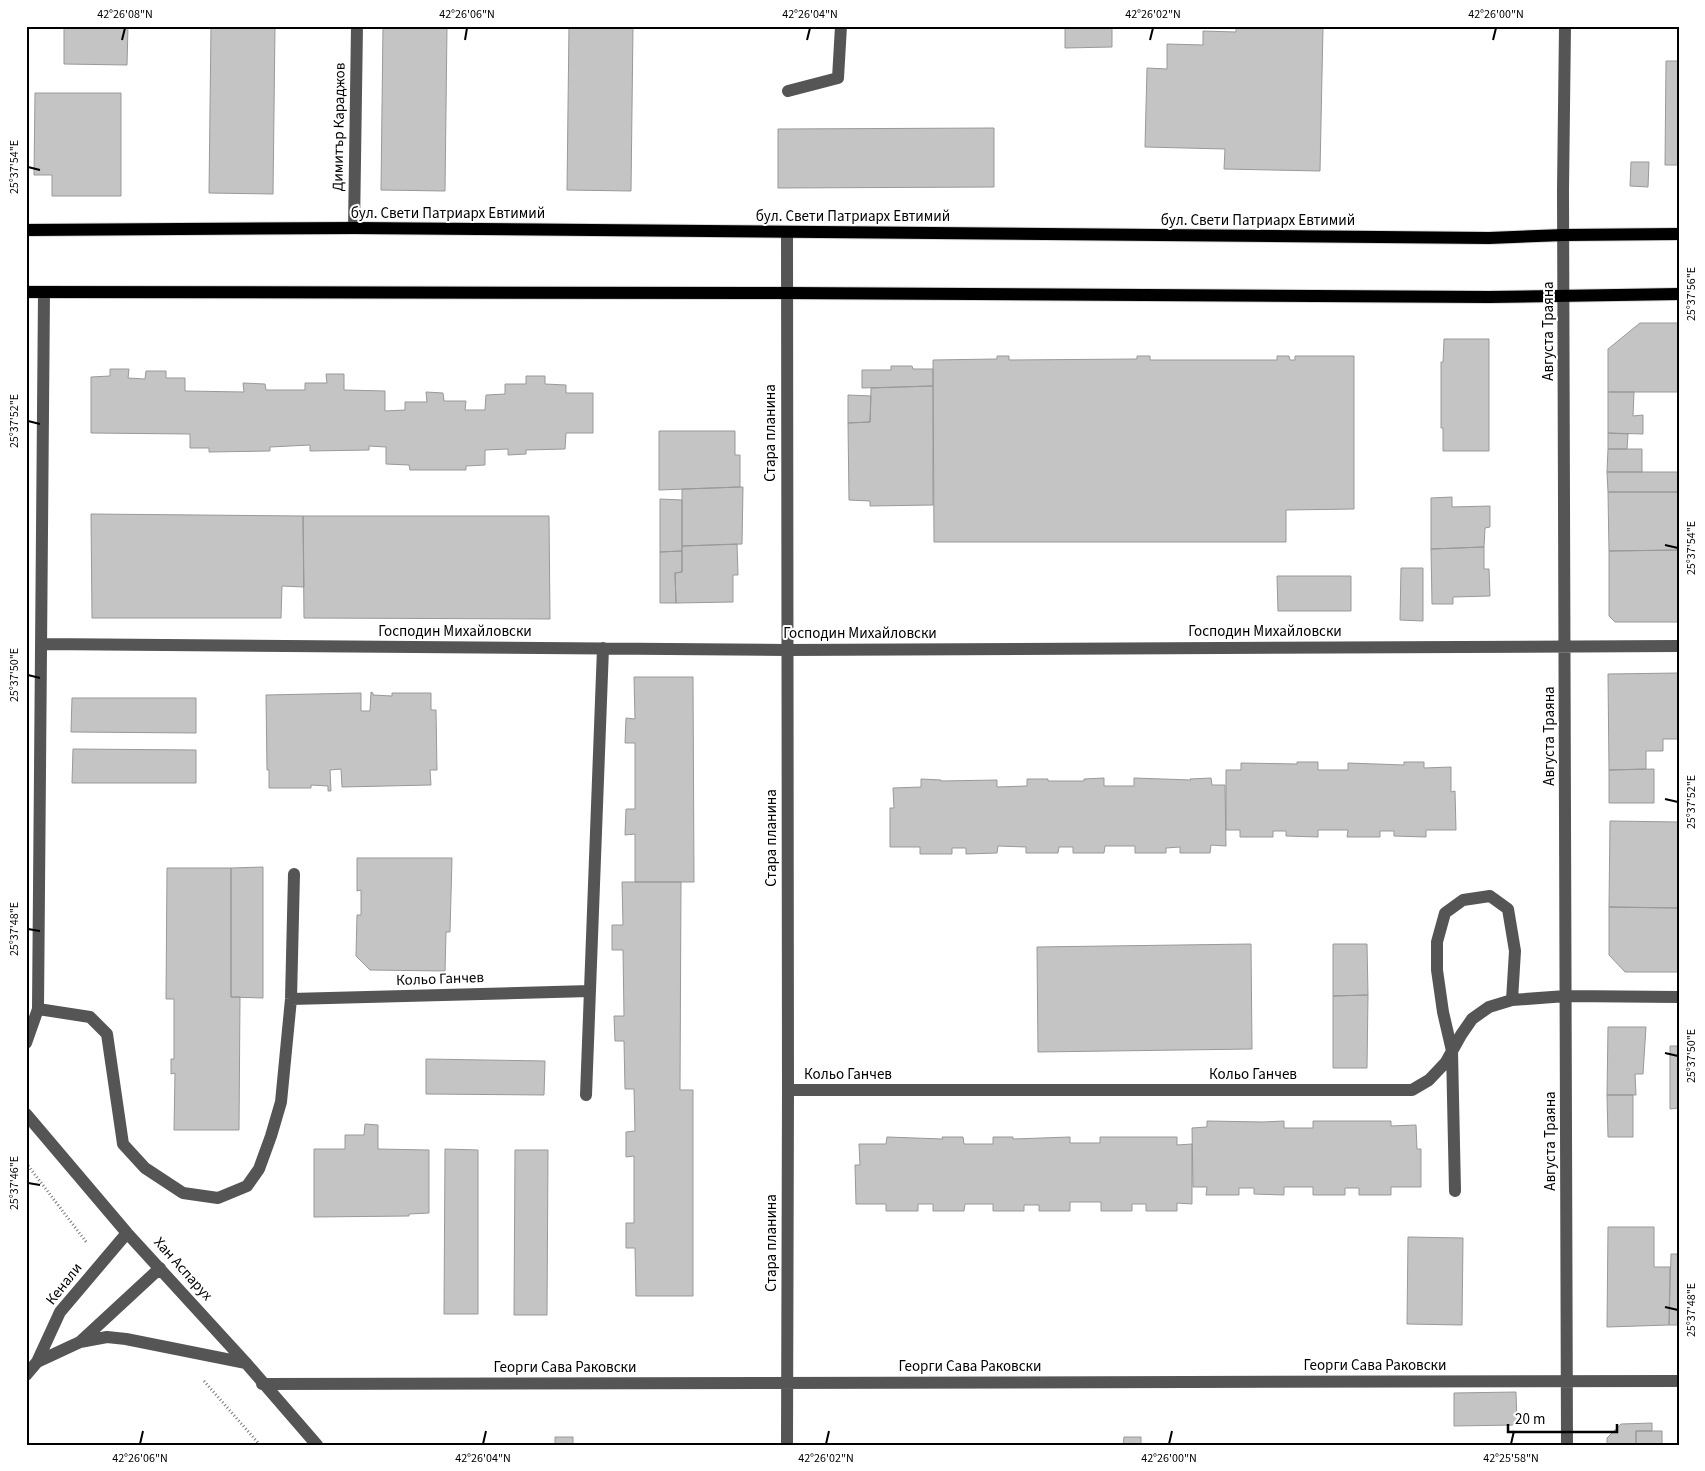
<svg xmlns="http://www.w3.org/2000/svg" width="1705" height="1471" font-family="'Source Sans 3',sans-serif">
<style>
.building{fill:#c4c4c4;stroke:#999}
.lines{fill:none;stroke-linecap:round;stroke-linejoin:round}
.major-casing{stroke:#dbdbdb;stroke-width:14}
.path{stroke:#777;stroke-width:3;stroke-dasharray:1 2.5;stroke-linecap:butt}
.minor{stroke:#555;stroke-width:12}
.major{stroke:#000;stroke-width:12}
.ticks{fill:none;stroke:#000;stroke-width:2}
.labels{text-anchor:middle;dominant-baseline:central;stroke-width:4;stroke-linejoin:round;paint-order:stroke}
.street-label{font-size:15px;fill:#000;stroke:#fff}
.neatline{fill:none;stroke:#000;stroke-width:2}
.ticks-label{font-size:12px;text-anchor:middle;fill:#000}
</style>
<rect width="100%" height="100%" fill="#fff"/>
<path class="building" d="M 64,26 L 128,26 L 127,65 L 64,64 Z
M 211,26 L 275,26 L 273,194 L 209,193 Z
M 383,26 L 447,26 L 445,191 L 381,190 Z
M 569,26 L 633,26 L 631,191 L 567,190 Z
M 1065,26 L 1112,26 L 1112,47 L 1065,48 Z
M 1236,26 L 1323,26 L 1320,171 L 1224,169 L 1225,149 L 1145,147 L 1147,68 L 1167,69 L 1167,44 L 1203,45 L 1203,31 L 1236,32 Z
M 1632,26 L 1679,26 L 1679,27 L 1632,27 Z
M 1666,61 L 1679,61 L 1679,165 L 1665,165 Z
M 35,93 L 121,93 L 121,196 L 52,196 L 52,175 L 34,175 Z
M 994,128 L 994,187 L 778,188 L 778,129 Z
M 1631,162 L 1649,162 L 1648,187 L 1630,186 Z
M 1640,323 L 1679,323 L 1679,392 L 1608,392 L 1608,349 Z
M 1444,339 L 1489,339 L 1489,451 L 1443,451 L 1443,428 L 1441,428 L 1441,362 L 1443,362 Z
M 997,356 L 1009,356 L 1009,360 L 1137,359 L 1137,356 L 1150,356 L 1150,360 L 1277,360 L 1277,356 L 1289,356 L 1290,360 L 1295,360 L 1295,356 L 1354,356 L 1354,509 L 1286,510 L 1286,542 L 934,542 L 933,360 L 997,359 Z
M 891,366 L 912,366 L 913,369 L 933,369 L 933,386 L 862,388 L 862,370 L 891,370 Z
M 110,369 L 129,369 L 128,378 L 145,379 L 146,371 L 166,371 L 166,378 L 185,378 L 185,391 L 244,392 L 243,383 L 265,384 L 266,390 L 305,390 L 305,383 L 327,383 L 326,374 L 344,374 L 344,390 L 385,391 L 385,411 L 405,410 L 405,402 L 427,402 L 426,392 L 443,393 L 444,401 L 466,401 L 465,410 L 485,410 L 486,395 L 505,394 L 505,384 L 526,384 L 526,376 L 545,376 L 545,384 L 566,385 L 566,393 L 593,393 L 593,433 L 566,433 L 565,449 L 526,450 L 526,454 L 508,455 L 508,449 L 485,450 L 485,465 L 466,466 L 466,470 L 410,470 L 409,465 L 386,464 L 386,447 L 369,446 L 369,450 L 310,451 L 310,445 L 270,447 L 270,451 L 209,452 L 209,448 L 190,448 L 190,434 L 91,433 L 91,377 L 110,376 Z
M 933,386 L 933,505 L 870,506 L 870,501 L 849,500 L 848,423 L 870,422 L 871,388 Z
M 1608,392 L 1634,392 L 1633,416 L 1643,415 L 1643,434 L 1608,433 Z
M 848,395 L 871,396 L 870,422 L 848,423 Z
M 659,431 L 735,431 L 735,455 L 740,455 L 740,487 L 659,490 Z
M 1608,433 L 1628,434 L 1627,449 L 1608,449 Z
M 1608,449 L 1642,449 L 1642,472 L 1607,472 Z
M 1607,472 L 1679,472 L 1679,492 L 1608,492 Z
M 740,487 L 743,487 L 742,544 L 682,546 L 682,489 Z
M 1608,492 L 1679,492 L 1679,550 L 1609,551 Z
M 1452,497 L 1452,507 L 1490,506 L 1490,527 L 1485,528 L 1484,547 L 1431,549 L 1431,498 Z
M 660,499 L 682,500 L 682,551 L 660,552 Z
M 91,514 L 303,516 L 304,587 L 282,586 L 281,618 L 92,618 Z
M 303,516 L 549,516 L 550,619 L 304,618 Z
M 737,544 L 738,575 L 733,575 L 733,602 L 676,603 L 675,573 L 682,572 L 682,546 Z
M 1484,547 L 1484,569 L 1489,569 L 1490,596 L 1453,597 L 1453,604 L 1432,604 L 1431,549 Z
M 1679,550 L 1679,622 L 1615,622 L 1609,616 L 1609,551 Z
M 682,551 L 682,572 L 675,573 L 676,603 L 660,603 L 660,552 Z
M 1401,568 L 1423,568 L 1423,621 L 1400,620 Z
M 1277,576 L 1351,576 L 1351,611 L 1278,611 Z
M 1679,673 L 1679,739 L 1663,739 L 1663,751 L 1646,751 L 1646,769 L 1609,770 L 1608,674 Z
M 634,677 L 693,677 L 694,882 L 635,882 L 635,834 L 625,835 L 626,809 L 635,809 L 635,743 L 625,743 L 626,718 L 635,719 Z
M 371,692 L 373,693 L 373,695 L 392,696 L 392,693 L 431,693 L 431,710 L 436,710 L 437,770 L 430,770 L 431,785 L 342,787 L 341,769 L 330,770 L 331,791 L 328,791 L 328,786 L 311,785 L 311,788 L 269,788 L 269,770 L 267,770 L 266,695 L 361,693 L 361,711 L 370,711 Z
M 72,698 L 196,698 L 196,733 L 71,732 Z
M 73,749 L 196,750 L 196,783 L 72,783 Z
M 1297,762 L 1318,762 L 1318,770 L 1348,770 L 1348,763 L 1404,765 L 1404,762 L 1424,762 L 1424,768 L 1451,767 L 1451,792 L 1455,791 L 1456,830 L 1426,830 L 1426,837 L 1394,836 L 1394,831 L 1380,831 L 1380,837 L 1347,837 L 1348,830 L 1318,830 L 1318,837 L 1286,836 L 1286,831 L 1273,831 L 1273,837 L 1240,837 L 1240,830 L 1226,830 L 1226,770 L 1241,770 L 1241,763 L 1297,764 Z
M 1654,769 L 1654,803 L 1609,803 L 1609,770 Z
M 1104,778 L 1104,786 L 1134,786 L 1134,778 L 1191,780 L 1190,779 L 1211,778 L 1212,785 L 1225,785 L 1226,846 L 1211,845 L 1210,853 L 1180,853 L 1180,847 L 1166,848 L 1166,853 L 1135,853 L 1135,846 L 1105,846 L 1104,853 L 1073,853 L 1073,847 L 1059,847 L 1058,853 L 1026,853 L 1026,847 L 998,846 L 997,853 L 966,854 L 966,848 L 952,848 L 952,854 L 920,854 L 920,847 L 890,847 L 890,808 L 894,808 L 893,788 L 921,787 L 921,779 L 941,780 L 941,781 L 997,780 L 997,787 L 1027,786 L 1027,779 L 1048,779 L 1048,781 L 1084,781 L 1084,779 Z
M 1610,821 L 1679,822 L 1679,908 L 1609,907 Z
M 357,858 L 452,858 L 450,932 L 446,932 L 445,971 L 370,970 L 356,956 L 357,915 L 361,915 L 361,890 L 357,891 Z
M 263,867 L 263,998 L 231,997 L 231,868 Z
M 167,868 L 231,868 L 231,997 L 240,997 L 239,1130 L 174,1130 L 175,1073 L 171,1074 L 171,1059 L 174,1059 L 174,999 L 166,999 Z
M 622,882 L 681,882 L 680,1090 L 693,1090 L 693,1296 L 636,1296 L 635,1248 L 626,1248 L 626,1223 L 634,1223 L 634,1156 L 626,1157 L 626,1132 L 635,1131 L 634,1089 L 625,1089 L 624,1041 L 615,1041 L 614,1016 L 624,1016 L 623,950 L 612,950 L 612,925 L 623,925 Z
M 1609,907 L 1679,908 L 1679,972 L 1625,972 L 1609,955 Z
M 1251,944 L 1252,1049 L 1038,1052 L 1037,947 Z
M 1333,944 L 1367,944 L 1368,995 L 1333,996 Z
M 1368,995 L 1367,1068 L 1333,1068 L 1333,996 Z
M 1608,1027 L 1646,1027 L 1643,1074 L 1635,1074 L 1636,1095 L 1607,1095 Z
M 1670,1046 L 1679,1046 L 1679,1108 L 1670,1109 Z
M 426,1059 L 545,1061 L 544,1095 L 426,1094 Z
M 1607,1095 L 1633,1095 L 1633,1137 L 1608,1137 Z
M 1207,1121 L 1263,1122 L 1284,1121 L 1284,1128 L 1313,1128 L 1313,1121 L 1391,1121 L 1391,1126 L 1416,1125 L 1417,1149 L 1421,1149 L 1421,1187 L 1391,1187 L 1391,1195 L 1359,1195 L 1359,1188 L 1345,1188 L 1345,1195 L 1313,1195 L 1313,1187 L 1284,1187 L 1284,1195 L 1254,1194 L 1254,1188 L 1239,1188 L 1239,1195 L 1206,1195 L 1207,1187 L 1193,1187 L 1192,1128 L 1207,1127 Z
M 365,1124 L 378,1125 L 378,1149 L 429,1150 L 429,1213 L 409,1214 L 409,1216 L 314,1217 L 314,1149 L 345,1149 L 345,1135 L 364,1135 Z
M 887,1137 L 943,1139 L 942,1137 L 963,1137 L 964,1144 L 993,1144 L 993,1137 L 1013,1137 L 1013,1139 L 1070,1137 L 1070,1143 L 1100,1143 L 1100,1137 L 1177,1137 L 1177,1145 L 1192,1144 L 1192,1204 L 1177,1203 L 1177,1211 L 1146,1211 L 1146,1204 L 1132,1204 L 1132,1211 L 1101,1211 L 1101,1202 L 1070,1202 L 1070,1211 L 1039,1211 L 1039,1205 L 1024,1205 L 1024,1211 L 993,1211 L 993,1204 L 965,1204 L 964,1211 L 933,1211 L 933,1204 L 918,1204 L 918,1211 L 886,1211 L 886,1204 L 856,1204 L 855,1165 L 860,1165 L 859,1144 L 886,1144 Z
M 445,1149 L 478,1150 L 478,1314 L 444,1314 Z
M 515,1150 L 548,1150 L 547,1315 L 514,1315 Z
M 1608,1227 L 1654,1227 L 1654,1267 L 1670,1267 L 1669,1325 L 1607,1327 Z
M 1408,1237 L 1463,1238 L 1462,1325 L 1407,1324 Z
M 1671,1254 L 1679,1254 L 1679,1325 L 1669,1325 Z
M 1516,1392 L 1517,1425 L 1454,1426 L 1454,1393 Z
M 1652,1423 L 1652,1431 L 1636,1431 L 1636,1445 L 1607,1445 L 1607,1438 L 1621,1424 Z
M 1636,1431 L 1662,1431 L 1662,1445 L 1636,1445 Z
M 555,1437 L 573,1437 L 573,1445 L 555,1445 Z
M 1124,1437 L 1141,1437 L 1141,1445 L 1123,1445 Z"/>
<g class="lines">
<defs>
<path id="major" d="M 26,230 L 354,228 L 1489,238 L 1564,235 L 1679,234
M 26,292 L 786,293 L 1489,297 L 1679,294"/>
</defs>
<use href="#major" class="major-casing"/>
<path class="path" d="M 26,1163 L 87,1243
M 204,1381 L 260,1445"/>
<path class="minor" d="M 1565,26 L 1563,190 L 1567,1445
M 788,91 L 838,78 L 841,26
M 354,228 L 357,26
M 787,232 L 788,1090 L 787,1445
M 42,644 L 786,650 L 1679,646
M 291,999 L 590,991
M 38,1009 L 90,1017 L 107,1034 L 123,1144 L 145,1168 L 183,1193 L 218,1198 L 247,1186 L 259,1169 L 271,1136 L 281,1102 L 291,999 L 294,874
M 26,1043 L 38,1009 L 44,292
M 788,1090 L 1412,1090 L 1429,1080 L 1446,1062 L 1461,1035 L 1472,1019 L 1489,1007 L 1512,1000 L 1566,996 L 1679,997
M 586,1095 L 603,648
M 26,1114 L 127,1233 L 246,1363 L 317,1445
M 1455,1191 L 1452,1051 L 1443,1012 L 1437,970 L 1437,942 L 1445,913 L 1463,900 L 1490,896 L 1508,909 L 1515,951 L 1512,1000
M 80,1342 L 107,1337 L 126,1339 L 246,1363
M 37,1362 L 80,1342 L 160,1268
M 26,1375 L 37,1362 L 60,1312 L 127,1233
M 262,1384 L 1679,1381"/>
<use href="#major" class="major"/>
</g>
<path class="ticks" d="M 122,40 L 125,28M 465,40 L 467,28M 807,40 L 810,28M 1150,40 L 1153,28M 1493,40 L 1496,28M 28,167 L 40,170M 1665,291 L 1678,294M 28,421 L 40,424M 1665,545 L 1678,548M 28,675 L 40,678M 1665,799 L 1678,802M 28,929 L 40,931M 1665,1053 L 1678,1056M 28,1183 L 40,1185M 1665,1307 L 1678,1310M 140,1444 L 143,1431M 483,1444 L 486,1431M 826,1444 L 829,1431M 1169,1444 L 1172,1431M 1511,1444 L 1514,1431"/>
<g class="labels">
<g class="street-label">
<text transform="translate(339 127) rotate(-89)">Димитър Караджов</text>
<text x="448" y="213">бул. Свети Патриарх Евтимий</text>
<text x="853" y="216">бул. Свети Патриарх Евтимий</text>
<text x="1258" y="220">бул. Свети Патриарх Евтимий</text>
<text transform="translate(1548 331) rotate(-90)">Августа Траяна</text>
<text transform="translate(770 433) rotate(-90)">Стара планина</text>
<text x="455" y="631">Господин Михайловски</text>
<text x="1265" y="631">Господин Михайловски</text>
<text x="860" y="633">Господин Михайловски</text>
<text transform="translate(1549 736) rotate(-90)">Августа Траяна</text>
<text transform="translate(771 838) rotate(-90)">Стара планина</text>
<text transform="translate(440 979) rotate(-2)">Кольо Ганчев</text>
<text x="848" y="1074">Кольо Ганчев</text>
<text x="1253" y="1074">Кольо Ганчев</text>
<text transform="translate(1550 1141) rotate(-90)">Августа Траяна</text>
<text transform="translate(771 1243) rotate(-90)">Стара планина</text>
<text transform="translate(183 1269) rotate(48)">Хан Аспарух</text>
<text transform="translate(64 1284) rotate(-52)">Кенали</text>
<text x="1375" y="1365">Георги Сава Раковски</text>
<text x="970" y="1366">Георги Сава Раковски</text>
<text x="565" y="1367">Георги Сава Раковски</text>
</g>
</g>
<rect width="1705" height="1471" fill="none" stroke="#ffffff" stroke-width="55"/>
<path d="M1508 1424v8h109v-8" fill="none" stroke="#000000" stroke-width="2.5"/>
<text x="1515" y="1424" font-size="15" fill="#000000" stroke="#ffffff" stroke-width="4" paint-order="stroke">20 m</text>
<rect x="28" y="28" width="1650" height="1416" class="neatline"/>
<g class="ticks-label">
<text x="125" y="18">42°26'08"N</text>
<text x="467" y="18">42°26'06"N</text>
<text x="810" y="18">42°26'04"N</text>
<text x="1153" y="18">42°26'02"N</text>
<text x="1496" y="18">42°26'00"N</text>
<text transform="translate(14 167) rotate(-90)" y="4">25°37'54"E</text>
<text transform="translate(1691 294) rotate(-90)" y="4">25°37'56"E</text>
<text transform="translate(14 421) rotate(-90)" y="4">25°37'52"E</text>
<text transform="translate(1691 548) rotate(-90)" y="4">25°37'54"E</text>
<text transform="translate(14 675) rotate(-90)" y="4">25°37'50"E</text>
<text transform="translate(1691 802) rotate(-90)" y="4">25°37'52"E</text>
<text transform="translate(14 929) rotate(-90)" y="4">25°37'48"E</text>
<text transform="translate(1691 1056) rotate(-90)" y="4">25°37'50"E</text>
<text transform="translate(14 1183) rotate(-90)" y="4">25°37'46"E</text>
<text transform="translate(1691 1310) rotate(-90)" y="4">25°37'48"E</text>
<text x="140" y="1462">42°26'06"N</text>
<text x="483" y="1462">42°26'04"N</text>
<text x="826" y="1462">42°26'02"N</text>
<text x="1169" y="1462">42°26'00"N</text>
<text x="1511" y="1462">42°25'58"N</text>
</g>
</svg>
